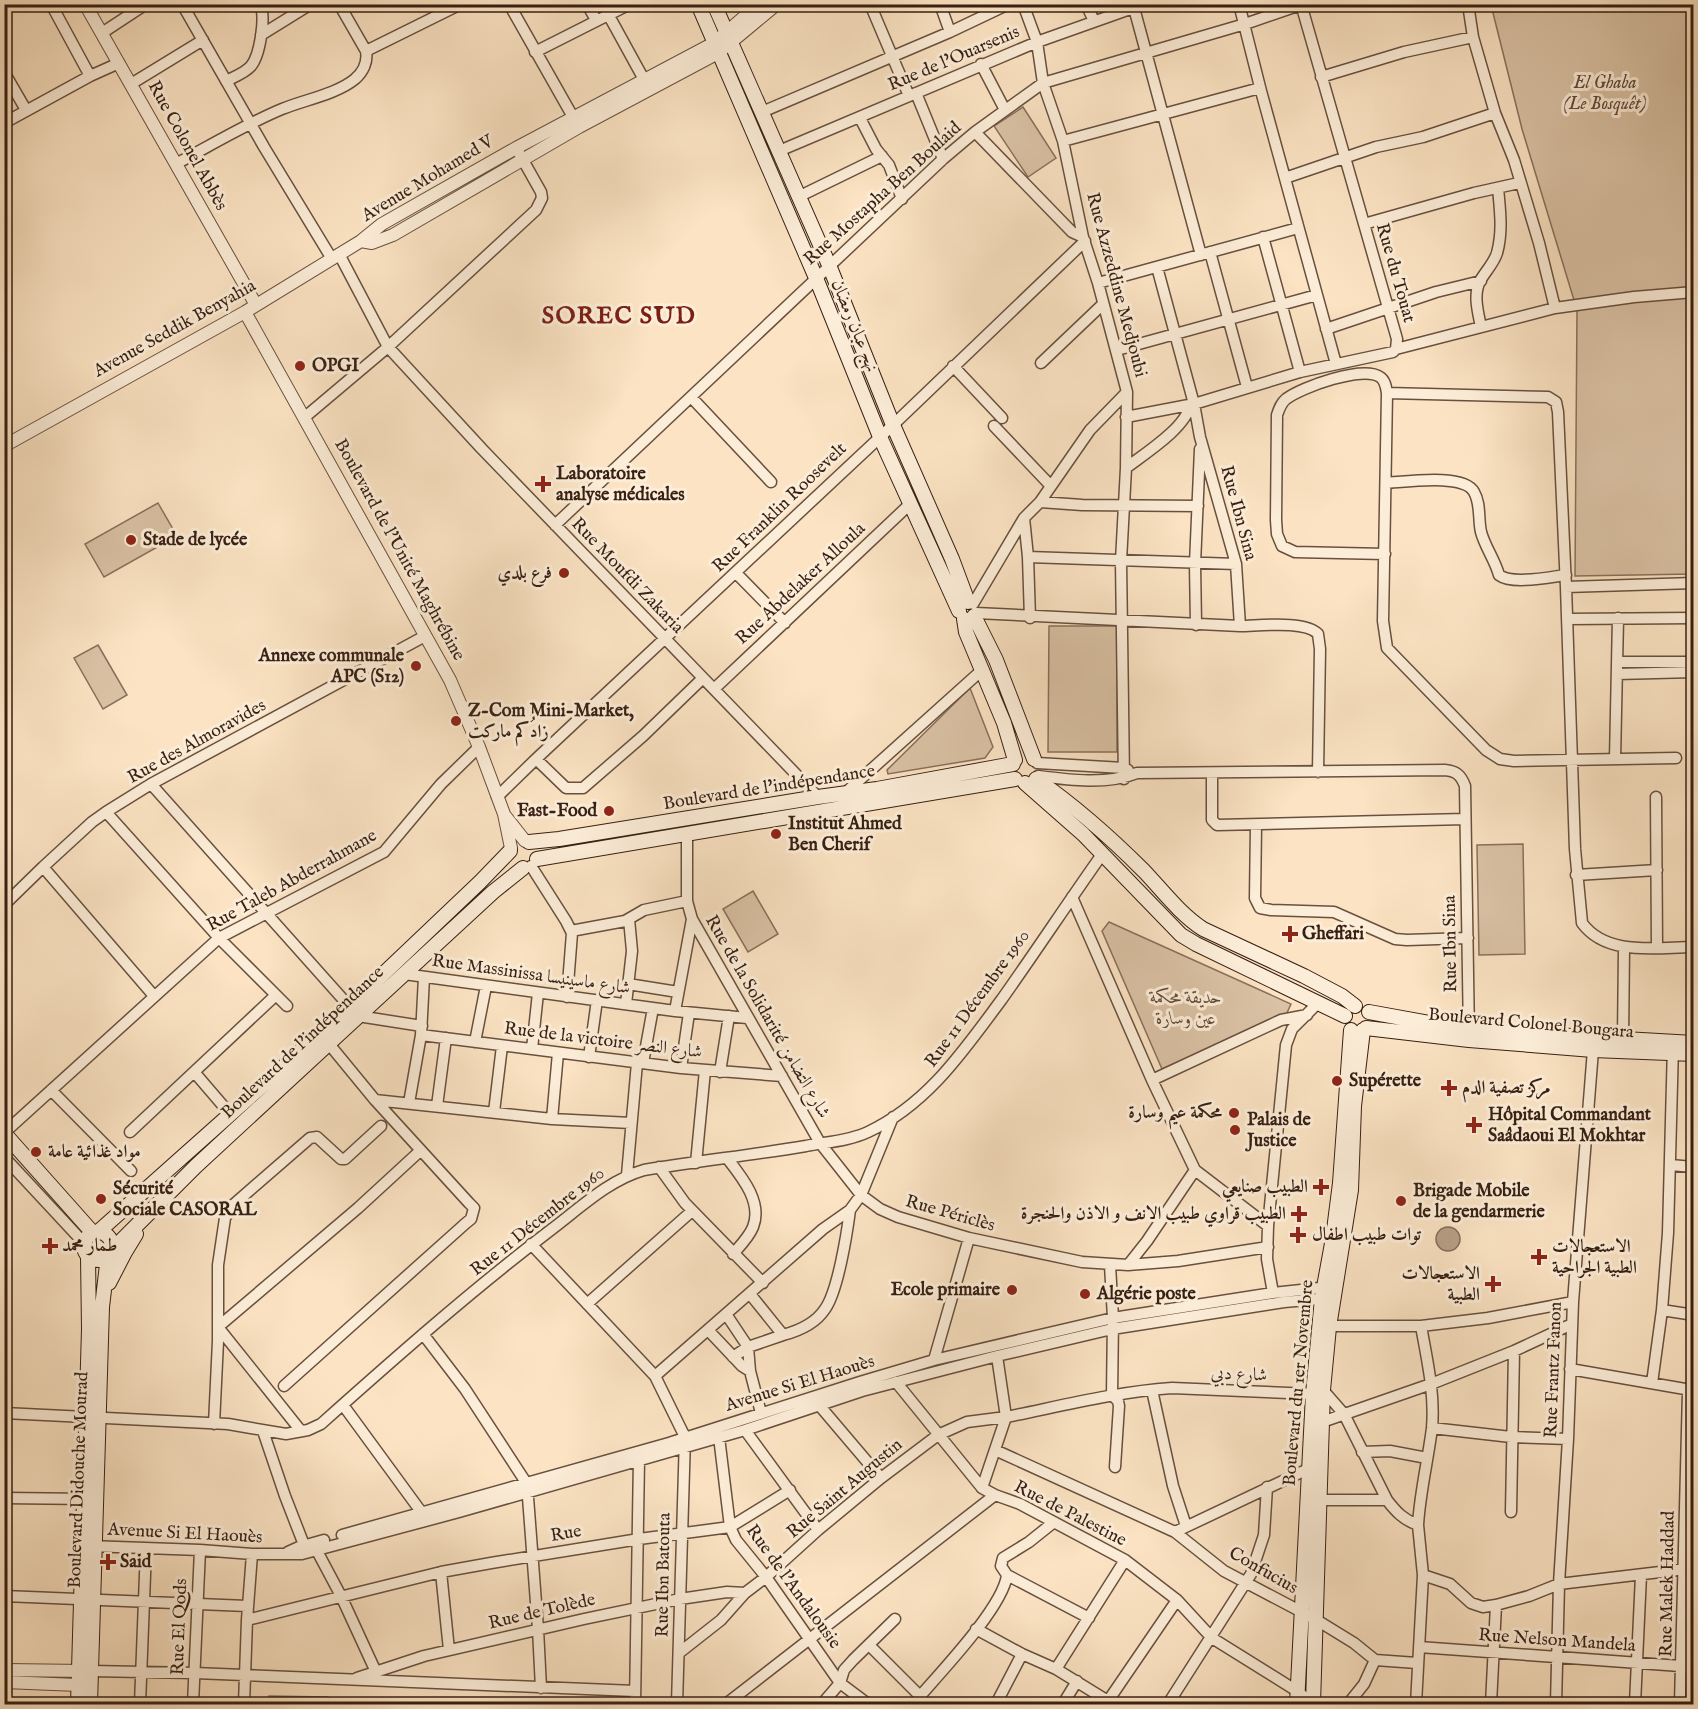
<svg xmlns="http://www.w3.org/2000/svg" width="1698" height="1709" font-family="'IM FELL English',Amiri,serif">
<style>
.green{fill:#dac2a5;stroke:#88705c;stroke-width:1.5}
.water{fill:#b8a087;stroke:#846c59;stroke-width:1.5}
.lines{fill:none;stroke-linecap:round;stroke-linejoin:round}
.minor-casing{stroke:#68503f;stroke-width:13}
.tertiary-casing{stroke:#68503f;stroke-width:14}
.secondary-casing{stroke:#371f13;stroke-width:16}
.minor{stroke:#fcedd8;stroke-width:10}
.tertiary{stroke:#fcedd8;stroke-width:12}
.secondary{stroke:#fcedd8;stroke-width:14}
.poi-dot{fill:#8f2418;stroke:#fcedd8;stroke-width:2}
.labels{text-anchor:middle;dominant-baseline:central;stroke-width:6;stroke-linejoin:round;paint-order:stroke}
.street-label{font-size:18px;fill:#371f13;stroke:#fcedd8}
.park-label{font-size:18px;font-style:italic;fill:#604838;stroke:#fcedd8}
.poi-label{font-size:18px;font-weight:bold;fill:#371f13;stroke:#fcedd8;text-anchor:start}
.district-label{font-size:24px;font-weight:bold;letter-spacing:1.5px;fill:#7a1f14;stroke:#fcedd8}
</style>
<rect width="100%" height="100%" fill="#fbe3c3"/>
<filter id="stains"><feTurbulence type="fractalNoise" baseFrequency=".00333" numOctaves="4"/><feColorMatrix values="0 0 0 0 .2 0 0 0 0 .09 0 0 0 0 .02 0 0 0 .5 -.17"/></filter>
<radialGradient id="worn" r=".72"><stop offset=".6" stop-color="#630" stop-opacity="0"/><stop offset="1" stop-color="#630" stop-opacity=".3"/></radialGradient>
<path class="green" d="M 1491,5 L 1693,5 L 1694,123 L 1689,142 L 1694,171 L 1693,574 L 1575,576 L 1577,310 L 1522,129 Z
M 1023,107 L 1056,158 L 1028,177 L 994,126 Z
M 158,503 L 177,536 L 104,577 L 85,544 Z
M 1049,626 L 1117,626 L 1117,752 L 1048,752 Z
M 98,645 L 127,695 L 103,709 L 74,658 Z
M 970,688 L 993,747 L 985,758 L 888,774 L 887,770 Z
M 1523,844 L 1525,954 L 1479,955 L 1477,845 Z
M 753,891 L 778,934 L 748,952 L 723,909 Z
M 1109,922 L 1291,1004 L 1285,1017 L 1162,1069 L 1102,931 Z
M 269,1696 L 328,1697 L 328,1704 L 268,1704 Z"/>
<path class="water" d="M1436 1239a12 12 0 1 1 24 0a12 12 0 1 1-24 0Z"/>
<g class="lines">
<defs>
<path id="minor" d="M 51,4 L 90,76
M 182,4 L 264,147 L 332,259
M 509,4 L 573,117
M 587,4 L 596,20
M 870,4 L 909,96
M 940,4 L 950,32
M 1023,4 L 1037,42 L 1043,83 L 1063,141 L 1083,237 L 1098,283 L 1127,392 L 1126,468 L 1121,561 L 1124,779
M 1086,4 L 1094,21
M 1239,4 L 1261,91 L 1336,364
M 1468,4 L 1473,37 L 1495,113 L 1514,160 L 1539,243 L 1555,308
M 1134,8 L 1201,255
M 608,14 L 647,85
M 102,33 L 146,4
M 261,35 L 311,4
M 366,51 L 461,4
M 535,52 L 630,4
M 981,64 L 1005,110
M 4,72 L 26,110
M 1321,77 L 1404,52 L 1473,37
M 226,81 C 234,77 245,73 251,66 C 260,55 266,17 260,4
M 131,84 L 203,40
M 916,93 L 943,159
M 762,112 L 950,32 L 1009,4
M 860,118 L 876,149 L 889,165 L 902,199
M 4,123 L 90,76 L 119,63
M 975,132 L 1072,232 L 1083,237
M 1063,141 L 1260,88
M 779,151 L 1037,42 L 1144,4
M 176,164 C 211,145 246,124 282,109 C 304,100 337,94 355,79 C 363,72 368,62 366,51 L 339,4
M 1285,178 L 1376,147 L 1423,137 L 1495,113
M 800,196 L 882,156
M 1364,224 L 1474,193 L 1519,183
M 1263,237 L 1300,372
M 1210,252 L 1247,387
M 339,254 L 388,347 L 482,449 L 818,797
M 1157,267 L 1194,404 L 1300,372 L 1393,352 L 1396,349 L 1397,339 L 1301,4
M 1098,283 L 1298,228
M 1481,327 C 1478,312 1473,295 1480,281 C 1485,272 1494,263 1497,253 C 1503,231 1500,210 1498,188
M 1326,329 L 1436,292 L 1481,281
M 1396,349 L 1555,308 L 1634,297 L 1694,292
M 1117,350 L 1317,295
M 1041,363 L 1103,304
M 953,366 L 1002,418
M 1387,393 L 1548,397 L 1556,402 L 1558,412 L 1566,587
M 691,397 L 771,482
M 305,417 L 388,347 L 536,210 L 542,198 L 541,192 L 519,153
M 1126,417 L 1194,404 L 1200,437 L 1236,564 L 1240,626 C 1258,626 1305,620 1318,634 L 1320,649 L 1318,772
M 994,426 L 1050,485
M 1126,468 C 1144,454 1186,428 1190,405
M 1386,483 C 1405,482 1464,473 1474,492 C 1481,504 1478,519 1481,532 C 1485,547 1495,560 1499,575 C 1512,585 1550,577 1566,575
M 1040,502 L 1082,505 L 1198,506
M 1024,518 L 1028,557 L 1030,618
M 555,525 L 943,159 L 975,132 L 1043,83 L 1245,24 L 1303,4
M 1385,554 L 1295,552 L 1282,546 L 1277,534 L 1276,520 L 1277,415 C 1279,409 1281,403 1286,399 C 1302,387 1363,365 1380,377 C 1385,380 1386,387 1387,393 L 1383,621 L 1387,648 L 1486,750 L 1500,759 L 1514,761 L 1676,758
M 1028,557 L 1236,564
M 736,573 L 785,623
M 1694,583 L 1566,587 L 1575,849 L 1582,923 C 1607,957 1657,947 1694,947
M 973,604 L 1024,518 L 1040,502 L 1090,430 L 1127,392
M 976,613 L 1240,626
M 1567,619 L 1694,618
M 1196,625 L 1195,564 L 1200,449
M 1617,662 L 1694,662
M 1617,674 L 1694,672
M 714,689 L 910,504
M 536,759 L 566,788 L 583,788 L 643,736 L 703,678
M 1615,759 L 1618,618
M 1037,763 L 1124,768 L 1128,770
M 1212,773 L 1212,820 L 1217,825 L 1465,819
M 1038,776 C 1069,780 1107,785 1137,773 L 1445,770 C 1456,771 1461,775 1465,786 L 1469,1036
M 151,784 L 349,1006
M 844,794 L 982,670
M 497,797 L 536,759 L 893,425 L 1085,241
M 1656,797 L 1657,947
M 106,812 L 219,938 L 287,1006
M 1256,825 L 1255,898 L 1260,908 L 1271,910 L 1334,912 L 1395,939 L 1407,940 L 1468,938
M 687,834 L 687,901 L 692,919 L 820,1143 L 861,1195 L 880,1209 L 898,1217 L 969,1238 L 1082,1262 L 1128,1265 L 1147,1241 L 1195,1170
M 531,866 L 566,921 L 572,933 L 567,997
M 43,867 L 154,996
M 1576,875 L 1657,870
M 1072,897 L 1152,1080 L 1195,1170 L 1268,1226 L 1286,1045 L 1292,1029 L 1318,1003
M 4,905 L 43,867 L 92,822 L 106,812 L 151,784 L 425,636
M 571,931 L 625,921 L 644,910 L 687,901
M 404,974 L 675,1011 L 692,919
M 628,984 L 678,992
M 626,1004 L 632,951 L 629,919
M 675,1011 L 747,1018
M 358,1016 L 422,1026
M 421,1035 L 681,1068 L 782,1076
M 1623,1040 L 1624,948
M 475,1042 L 486,986
M 1673,1046 L 1668,1233 L 1662,1310 L 1694,1315
M 532,1049 L 538,993
M 589,1057 L 597,1000
M 643,1063 L 653,1008
M 681,1068 L 689,1013
M 720,1072 L 729,1016
M 195,1073 L 231,1115
M 1152,1080 L 1281,1020 L 1307,1015
M 51,1090 L 131,1171
M 375,1100 L 552,1119 L 631,1123
M 409,1103 L 421,1035 L 424,977
M 437,1106 L 446,1038
M 494,1112 L 502,1046
M 552,1119 L 558,1053
M 130,1132 L 276,995
M 4,1133 L 219,938 L 384,852 L 441,784 L 479,747
M 4,1157 L 84,1243
M 727,1158 C 741,1176 763,1202 753,1227 C 749,1237 740,1246 733,1254
M 696,1163 L 705,1070
M 1670,1165 L 1694,1167
M 659,1167 L 685,1203 L 763,1283
M 627,1175 L 637,1063
M 1268,1226 L 1267,1259 L 1273,1293
M 531,1244 L 655,1376 L 685,1437 L 677,1704
M 1110,1265 L 1113,1318 L 1112,1395 L 1118,1401 L 1119,1406 L 1115,1467
M 1128,1265 L 1178,1261 L 1268,1247
M 750,1294 L 783,1335 C 798,1331 816,1323 825,1309 C 838,1291 847,1233 850,1210
M 587,1304 L 692,1211
M 726,1314 L 748,1347 L 750,1371 L 761,1413
M 1322,1326 L 1421,1326 L 1488,1318 L 1573,1302
M 708,1330 L 742,1366 L 750,1371
M 423,1334 L 465,1389 L 527,1484 L 538,1629 L 541,1688
M 733,1357 L 748,1347 L 783,1335
M 934,1360 L 969,1238
M 1570,1369 L 1685,1389 L 1688,1392 L 1680,1704
M 655,1376 L 823,1229 L 850,1210 L 861,1195 L 893,1117
M 896,1382 L 982,1488
M 1652,1383 L 1662,1310
M 284,1386 L 466,1223 L 471,1219 L 474,1208 L 469,1203 L 375,1100 L 329,1044
M 1152,1390 L 1173,1486 L 1186,1526
M 343,1405 L 422,1513
M 819,1405 L 881,1478
M 4,1413 L 228,1424 L 286,1434 L 308,1430 L 321,1424 C 396,1357 472,1290 552,1229 C 581,1207 609,1180 644,1170 C 698,1161 752,1155 806,1146 C 826,1142 849,1141 868,1132 C 928,1104 964,1050 1002,999 C 1036,951 1069,901 1103,853
M 1322,1422 L 1431,1384 L 1514,1351 L 1572,1324
M 214,1424 L 218,1341 L 218,1265 L 225,1218 L 233,1205 L 310,1138 L 317,1137 L 341,1159 L 345,1159 L 381,1126
M 1432,1428 L 1511,1437 L 1568,1439
M 745,1430 L 818,1530
M 263,1431 L 285,1496 L 306,1550
M 301,1431 L 218,1327 L 358,1208 L 420,1151
M 719,1437 L 730,1527 L 736,1540 L 766,1577 L 840,1683 L 868,1704
M 995,1450 L 1175,1532
M 1362,1452 L 1390,1451 L 1427,1458
M 1314,1468 L 1308,1469 L 1175,1532 L 1224,1571 L 1315,1619 L 1354,1643 L 1375,1660 L 1417,1663
M 995,1495 L 982,1488 L 1006,1417 C 1061,1406 1115,1392 1172,1388 L 1313,1394 L 1323,1390 L 1344,1414 L 1387,1500 C 1396,1512 1404,1520 1418,1525 L 1423,1575 L 1416,1704
M 4,1498 L 91,1499
M 1312,1500 L 1387,1500
M 1511,1512 L 1514,1351
M 1418,1525 C 1420,1492 1428,1460 1432,1428 C 1435,1393 1427,1360 1421,1326
M 342,1535 L 669,1443 L 860,1382 L 934,1360 L 1113,1318 L 1273,1293 L 1329,1287
M 89,1546 L 200,1550 L 252,1554 L 302,1554 L 459,1512 L 745,1430 L 862,1391 L 997,1356 L 1112,1329 L 1284,1302 L 1330,1298
M 316,1549 L 341,1596 L 376,1672
M 288,1552 L 299,1547 L 324,1540
M 441,1572 L 449,1650
M 1007,1575 L 1089,1618
M 1423,1575 L 1450,1584 L 1471,1603 L 1483,1607 L 1496,1605 L 1529,1596 L 1559,1584 L 1694,1568
M 4,1596 L 247,1606
M 247,1620 L 441,1572 L 491,1563 L 639,1539 L 730,1527 L 790,1490
M 976,1629 L 1022,1654 L 1056,1669 L 1108,1701 L 1177,1600
M 869,1645 L 920,1696
M 1419,1647 L 1694,1667
M 679,1653 L 721,1620 L 745,1593 L 766,1577 L 818,1530 L 881,1478 L 938,1435 L 967,1422 L 1006,1417 L 997,1356
M 1056,1669 L 1125,1560
M 91,1671 L 195,1673 L 635,1691
M 357,1678 L 424,1656 L 584,1619 L 680,1599 L 727,1592 L 745,1593
M 140,1704 L 146,1549
M 193,1704 L 200,1550
M 244,1704 L 247,1620 L 252,1554
M 635,1704 L 639,1459
M 726,1704 L 995,1495 L 1020,1504 L 1125,1560 L 1177,1600 L 1212,1638 L 1297,1691 L 1313,1704
M 822,1704 L 840,1683 L 844,1670 L 853,1660 L 895,1619
M 913,1704 C 937,1676 1003,1608 1007,1575 L 1001,1566 L 1003,1558 L 1029,1542 L 1054,1522
M 996,1704 L 1022,1654
M 1063,1704 L 1077,1681
M 1168,1704 L 1251,1574 L 1264,1535 L 1267,1487
M 1348,1704 L 1364,1684 L 1375,1660
M 1491,1704 L 1496,1605
M 1556,1704 L 1559,1584 L 1568,1439 L 1573,1302 L 1593,1050 L 1590,1043
M 1635,1704 L 1641,1575"/>
<path id="tertiary" d="M 85,4 L 256,305
M 361,241 L 372,243 L 393,235 L 579,127 L 718,53 L 777,4
M 245,312 L 450,680 L 479,747 L 504,814 L 511,848
M 4,446 L 245,312 L 361,241 L 382,224 L 516,148 L 714,43 L 759,4
M 506,817 L 525,841
M 4,1670 L 87,1671
M 4,1682 L 78,1685"/>
<path id="secondary" d="M 698,4 L 816,278 L 880,437 L 959,611
M 714,4 L 829,265 L 893,425 L 952,559 L 968,602
M 974,616 L 996,660 L 1034,759
M 964,619 L 966,632 L 1004,723 L 1015,760
M 1036,779 C 1075,806 1110,837 1144,871 C 1163,891 1180,914 1203,929 L 1304,976 L 1342,996 L 1355,1006
M 1025,783 L 1083,834 L 1181,935 L 1196,944 L 1345,1016
M 529,842 L 559,839 L 818,797 L 877,789 L 1013,764
M 537,859 L 1015,779
M 1369,1012 L 1468,1030 L 1694,1043
M 1366,1028 L 1469,1040 L 1593,1050 L 1694,1054
M 4,1133 L 93,1233
M84 1246a14 14 0 1 1 28 0a14 14 0 1 1-28 0Z
M 98,1232 L 317,1037 L 480,882 L 510,851
M 112,1250 L 196,1166 L 493,892 L 523,868
M 109,1283 L 125,1252 L 136,1234
M 78,1704 L 89,1329 L 88,1257
M 90,1704 L 102,1307 L 108,1256
M 1297,1704 L 1313,1394 L 1322,1298 L 1333,1238 L 1340,1183 L 1351,1030
M 1313,1704 L 1323,1390 L 1329,1327 L 1351,1190 L 1354,1106 L 1363,1030"/>
</defs>
<use href="#minor" class="minor-casing"/>
<use href="#tertiary" class="tertiary-casing"/>
<use href="#secondary" class="secondary-casing"/>
<use href="#minor" class="minor"/>
<use href="#tertiary" class="tertiary"/>
<use href="#secondary" class="secondary"/>
</g>
<g class="poi-dot">
<circle cx="300" cy="366" r="6"/>
<path d="M540 475h6v6h6v6h-6v6h-6v-6h-6v-6h6z"/>
<circle cx="131" cy="540" r="6"/>
<circle cx="564" cy="573" r="6"/>
<circle cx="416" cy="666" r="6"/>
<circle cx="456" cy="721" r="6"/>
<circle cx="609" cy="811" r="6"/>
<circle cx="776" cy="834" r="6"/>
<path d="M1287 925h6v6h6v6h-6v6h-6v-6h-6v-6h6z"/>
<circle cx="1337" cy="1081" r="6"/>
<path d="M1446 1079h6v6h6v6h-6v6h-6v-6h-6v-6h6z"/>
<circle cx="1234" cy="1113" r="6"/>
<path d="M1471 1116h6v6h6v6h-6v6h-6v-6h-6v-6h6z"/>
<circle cx="1235" cy="1130" r="6"/>
<circle cx="36" cy="1152" r="6"/>
<path d="M1318 1178h6v6h6v6h-6v6h-6v-6h-6v-6h6z"/>
<circle cx="101" cy="1199" r="6"/>
<circle cx="1401" cy="1201" r="6"/>
<path d="M1296 1205h6v6h6v6h-6v6h-6v-6h-6v-6h6z"/>
<path d="M1295 1226h6v6h6v6h-6v6h-6v-6h-6v-6h6z"/>
<path d="M47 1237h6v6h6v6h-6v6h-6v-6h-6v-6h6z"/>
<path d="M1536 1248h6v6h6v6h-6v6h-6v-6h-6v-6h6z"/>
<path d="M1490 1275h6v6h6v6h-6v6h-6v-6h-6v-6h6z"/>
<circle cx="1012" cy="1290" r="6"/>
<circle cx="1085" cy="1294" r="6"/>
<path d="M105 1553h6v6h6v6h-6v6h-6v-6h-6v-6h6z"/>
</g>
<g class="labels">
<g class="street-label">
<text transform="translate(954 59) rotate(-23)">Rue de l'Ouarsenis</text>
<text transform="translate(187 146) rotate(61)">Rue Colonel Abbès</text>
<text transform="translate(428 179) rotate(-31)">Avenue Mohamed V</text>
<text transform="translate(883 194) rotate(-42)">Rue Mostapha Ben Boulaid</text>
<text transform="translate(1395 273) rotate(74)">Rue du Touat</text>
<text transform="translate(1116 285) rotate(75)">Rue Azzeddine Medjoubi</text>
<text transform="translate(854 326) rotate(68)">نهج عبان رمضان</text>
<text transform="translate(175 329) rotate(-29)">Avenue Seddik Benyahia</text>
<text transform="translate(780 508) rotate(-44)">Rue Franklin Roosevelt</text>
<text transform="translate(1238 513) rotate(75)">Rue Ibn Sina</text>
<text transform="translate(399 550) rotate(61)">Boulevard de l'Unité Maghrébine</text>
<text transform="translate(627 576) rotate(46)">Rue Moufdi Zakaria</text>
<text transform="translate(801 584) rotate(-43)">Rue Abdelaker Alloula</text>
<text transform="translate(197 742) rotate(-29)">Rue des Almoravides</text>
<text transform="translate(769 788) rotate(-9)">Boulevard de l'indépendance</text>
<text transform="translate(292 881) rotate(-29)">Rue Taleb Abderrahmane</text>
<text transform="translate(1451 944) rotate(-91)">Rue Ibn Sina</text>
<text transform="translate(531 975) rotate(8)">Rue Massinissa شارع ماسينيسا</text>
<text transform="translate(978 999) rotate(-54)">Rue 11 Décembre 1960</text>
<text transform="translate(767 1017) rotate(60)">Rue de la Solidarité شارع التضامن</text>
<text transform="translate(1531 1024) rotate(5)">Boulevard Colonel Bougara</text>
<text transform="translate(603 1041) rotate(7)">Rue de la victoire شارع النصر</text>
<text transform="translate(303 1043) rotate(-43)">Boulevard de l'indépendance</text>
<text transform="translate(950 1214) rotate(16)">Rue Périclès</text>
<text transform="translate(538 1222) rotate(-38)">Rue 11 Décembre 1960</text>
<text transform="translate(1554 1370) rotate(-88)">Rue Frantz Fanon</text>
<text transform="translate(1239 1375) rotate(2)">شارع دبي</text>
<text transform="translate(1299 1383) rotate(-85)">Boulevard du 1er Novembre</text>
<text transform="translate(800 1384) rotate(-17)">Avenue Si El Haouès</text>
<text transform="translate(79 1480) rotate(-88)">Boulevard Didouche Mourad</text>
<text transform="translate(845 1489) rotate(-40)">Rue Saint Augustin</text>
<text transform="translate(1070 1514) rotate(27)">Rue de Palestine</text>
<text transform="translate(185 1534) rotate(3)">Avenue Si El Haouès</text>
<text transform="translate(566 1534) rotate(-10)">Rue</text>
<text transform="translate(1263 1571) rotate(30)">Confucius</text>
<text transform="translate(664 1575) rotate(-89)">Rue Ibn Batouta</text>
<text transform="translate(1668 1584) rotate(-89)">Rue Malek Haddad</text>
<text transform="translate(793 1587) rotate(54)">Rue de l'Andalousie</text>
<text transform="translate(542 1612) rotate(-13)">Rue de Tolède</text>
<text transform="translate(180 1627) rotate(-88)">Rue El Qods</text>
<text transform="translate(1557 1641) rotate(4)">Rue Nelson Mandela</text>
</g>
<g class="park-label">
<text x="1605" y="83">El Ghaba<tspan x="1605" dy="21">(Le Bosquêt)</tspan></text>
<text x="1186" y="998">حديقة محكمة<tspan x="1186" dy="21">عين وسارة</tspan></text>
</g>
<g class="poi-label">
<text x="312" y="366">OPGI</text>
<text x="556" y="474">Laboratoire<tspan x="556" dy="21">analyse médicales</tspan></text>
<text x="143" y="540">Stade de lycée</text>
<text x="552" y="573" text-anchor="end">فرع بلدي</text>
<text x="404" y="656" text-anchor="end">Annexe communale<tspan x="404" dy="21">APC (S12)</tspan></text>
<text x="468" y="711">Z-Com Mini-Market,<tspan x="468" dy="21">زادُكم ماركت</tspan></text>
<text x="597" y="811" text-anchor="end">Fast-Food</text>
<text x="788" y="824">Institut Ahmed<tspan x="788" dy="21">Ben Cherif</tspan></text>
<text x="1302" y="934">Gheffari</text>
<text x="1349" y="1081">Supérette</text>
<text x="1462" y="1088">مركز تصفية الدم</text>
<text x="1222" y="1113" text-anchor="end">محكمة عيم وسارة</text>
<text x="1488" y="1115">Hôpital Commandant<tspan x="1488" dy="21">Saâdaoui El Mokhtar</tspan></text>
<text x="1247" y="1120">Palais de<tspan x="1247" dy="21">Justice</tspan></text>
<text x="48" y="1152">مواد غذائية عامة</text>
<text x="1308" y="1187" text-anchor="end">الطبيب صنايعي</text>
<text x="113" y="1189">Sécurité<tspan x="113" dy="21">Sociale CASORAL</tspan></text>
<text x="1413" y="1191">Brigade Mobile<tspan x="1413" dy="21">de la gendarmerie</tspan></text>
<text x="1286" y="1214" text-anchor="end">الطبيب قراوي طبيب الانف و الاذن والحنجرة</text>
<text x="1312" y="1235">توات طبيب اطفال</text>
<text x="62" y="1246">طمار محمد</text>
<text x="1552" y="1247">الاستعجالات<tspan x="1552" dy="21">الطبية الجراحية</tspan></text>
<text x="1480" y="1274" text-anchor="end">الاستعجالات<tspan x="1480" dy="21">الطبية</tspan></text>
<text x="1000" y="1290" text-anchor="end">Ecole primaire</text>
<text x="1097" y="1294">Algérie poste</text>
<text x="120" y="1562">Said</text>
</g>
<g class="district-label">
<text x="619" y="316">SOREC SUD</text>
</g>
</g>
<rect width="1698" height="1709" fill="none" stroke="#fbe3c3" stroke-width="24"/>
<rect x="6" y="6" width="1686" height="1697" fill="none" stroke="#371f13" stroke-width="3"/>
<rect x="12" y="12" width="1674" height="1685" fill="none" stroke="#371f13" stroke-width="1.5"/>
<rect width="100%" height="100%" filter="url(#stains)"/>
<rect width="100%" height="100%" fill="url(#worn)"/>
</svg>
